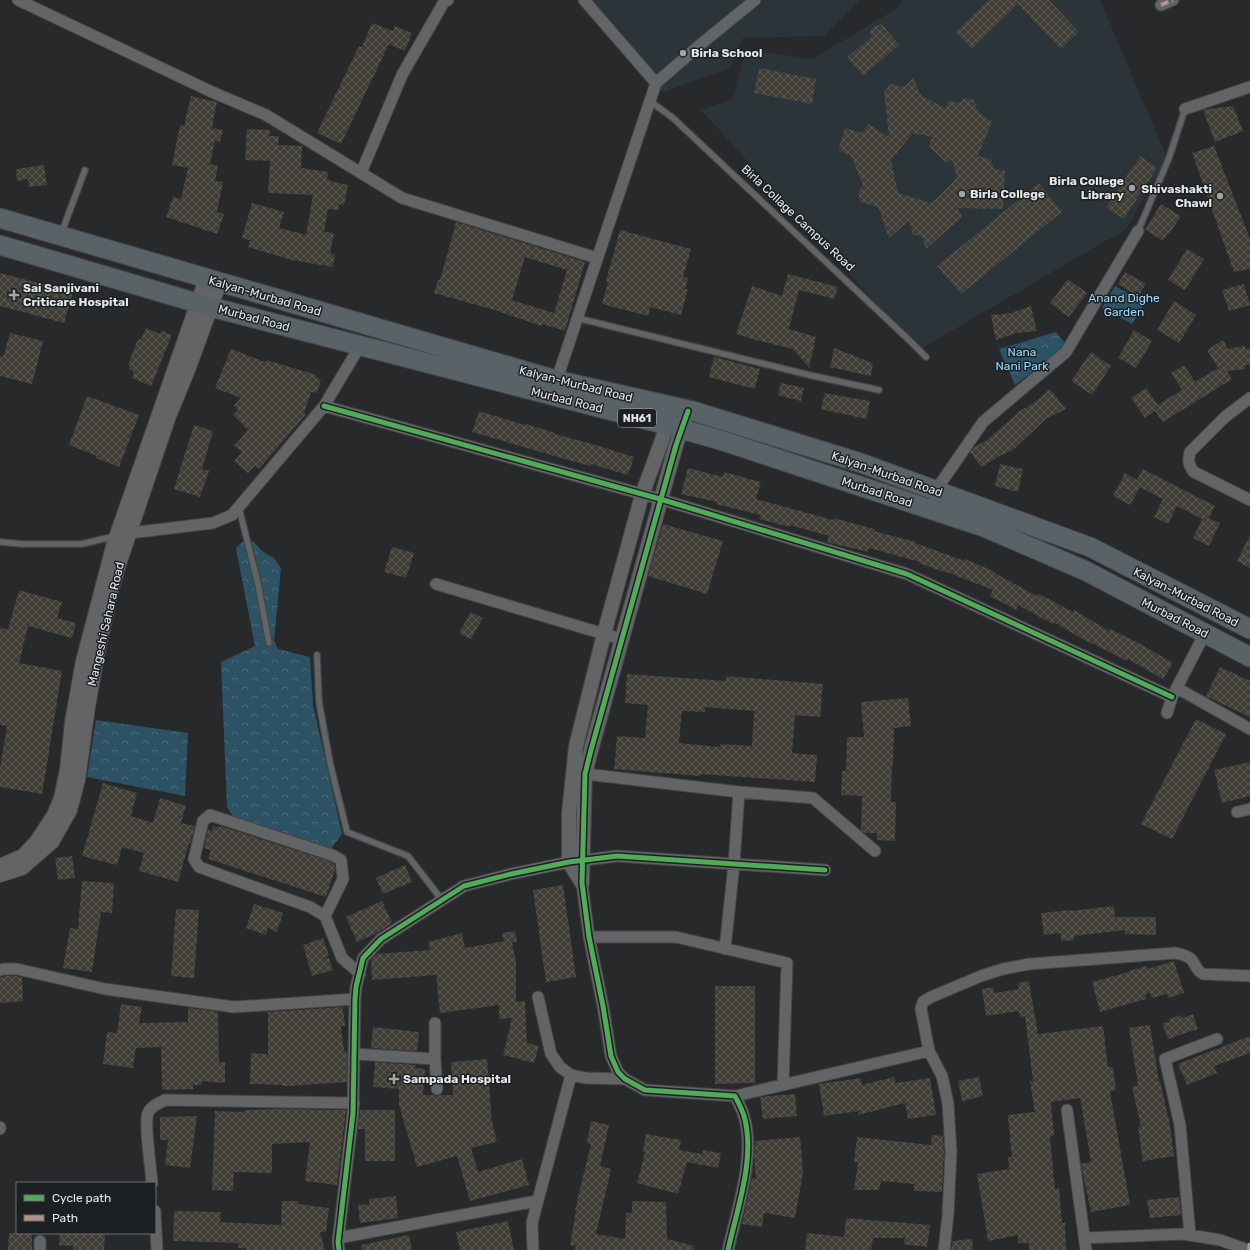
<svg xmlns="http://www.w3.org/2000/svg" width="1250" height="1250" font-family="Rubik,sans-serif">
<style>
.built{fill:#2b3439}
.park{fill:url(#park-crowns)}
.building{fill:url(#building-cross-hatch);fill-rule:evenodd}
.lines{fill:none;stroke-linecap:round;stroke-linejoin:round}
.service-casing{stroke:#434546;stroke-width:8}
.minor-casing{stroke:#434546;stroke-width:13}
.tertiary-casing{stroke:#434546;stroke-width:16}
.trunk-casing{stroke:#434546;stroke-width:21}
.service{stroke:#626465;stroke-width:5.5}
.minor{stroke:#626465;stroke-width:11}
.tertiary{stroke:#626465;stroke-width:14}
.trunk{stroke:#586267;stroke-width:19}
.quiet{stroke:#af9288;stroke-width:4;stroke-dasharray:8 4;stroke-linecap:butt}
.cycleway-casing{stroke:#1c2022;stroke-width:8}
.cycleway{stroke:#51ab58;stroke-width:5}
.poi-dot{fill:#a2a4a6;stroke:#1c2022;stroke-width:1.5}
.labels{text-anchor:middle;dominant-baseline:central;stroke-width:3;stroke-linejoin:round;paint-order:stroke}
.shield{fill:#1c2022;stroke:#a8abad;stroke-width:1}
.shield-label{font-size:11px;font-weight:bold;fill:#e4e7e8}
.poi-label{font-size:12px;font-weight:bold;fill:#e4e7e8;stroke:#1c2022;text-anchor:start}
.street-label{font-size:12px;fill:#e4e7e8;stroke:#1c2022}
.park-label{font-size:12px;fill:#99dafb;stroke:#1c2022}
</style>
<defs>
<pattern id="park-crowns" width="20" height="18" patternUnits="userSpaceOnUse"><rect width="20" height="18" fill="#2c5264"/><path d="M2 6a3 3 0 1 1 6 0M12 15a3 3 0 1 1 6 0" fill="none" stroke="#4a6b7a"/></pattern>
<pattern id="building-cross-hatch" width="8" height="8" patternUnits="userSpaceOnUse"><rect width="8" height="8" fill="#403e36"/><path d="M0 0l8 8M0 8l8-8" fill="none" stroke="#5b5a53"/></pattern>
</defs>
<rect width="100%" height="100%" fill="#27292b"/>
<path class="built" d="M 587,0 L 860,0 L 824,36 L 743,38 L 729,69 L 663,92 Z
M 903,0 L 1100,0 L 1167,158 L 1126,229 L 919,350 L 701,110 L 732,99 L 746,49 L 812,59 L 896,9 Z"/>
<path class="park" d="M 1115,286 L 1145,303 L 1132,324 L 1102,308 Z
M 1056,332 L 1065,343 L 1062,349 L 1015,385 L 999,349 Z
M 244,540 L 254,542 L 262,551 L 274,558 L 281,568 L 274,641 L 278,649 L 310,657 L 313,705 L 342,834 L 330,850 L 235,819 L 227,807 L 221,662 L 255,646 L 236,548 Z
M 96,720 L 188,733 L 185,796 L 87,777 Z"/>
<path class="building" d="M 989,0 L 1049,0 L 1079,32 L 1061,49 L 1018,4 L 972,49 L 955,32 Z
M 372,23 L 393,31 L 395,26 L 412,33 L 405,51 L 389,44 L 341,144 L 317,133 L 359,46 L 362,47 Z
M 882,24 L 899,45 L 863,76 L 847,57 L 871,37 L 870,32 L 873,27 Z
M 759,68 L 816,79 L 812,104 L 754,93 Z
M 913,78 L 921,95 L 946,109 L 948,101 L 959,103 L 965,98 L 974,100 L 977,110 L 992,122 L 978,156 L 991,159 L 993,168 L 1005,171 L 1003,209 L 958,208 L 962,217 L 926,249 L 922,237 L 913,234 L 909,221 L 889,238 L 878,207 L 860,202 L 858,192 L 863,185 L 851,156 L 838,150 L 845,128 L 862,133 L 868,124 L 889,137 L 884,92 L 891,84 L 904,87 ZM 913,133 L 932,137 L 929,146 L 946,163 L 952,160 L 957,178 L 932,203 L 898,193 L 891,160 Z
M 191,96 L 217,102 L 212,128 L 223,130 L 220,142 L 215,141 L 210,164 L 218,166 L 215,181 L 223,182 L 217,212 L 224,214 L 217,234 L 166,217 L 173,197 L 181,199 L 188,168 L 172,165 L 180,125 L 184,126 Z
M 1233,106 L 1243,131 L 1215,142 L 1203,110 L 1208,109 Z
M 247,129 L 270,130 L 269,136 L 279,136 L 278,145 L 302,146 L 301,168 L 328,172 L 327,179 L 330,180 L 330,181 L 348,185 L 344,205 L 339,204 L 338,210 L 328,209 L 324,232 L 334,233 L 330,253 L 335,255 L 333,267 L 292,260 L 248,247 L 250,240 L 242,238 L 252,203 L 284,212 L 279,228 L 306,235 L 313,195 L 268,193 L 270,161 L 245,160 Z
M 1214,146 L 1250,239 L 1250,269 L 1234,272 L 1192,153 Z
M 1140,156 L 1157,168 L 1124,219 L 1106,208 Z
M 44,165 L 47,185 L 29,187 L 28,179 L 17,181 L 16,169 Z
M 1039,183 L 1062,212 L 961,294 L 937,266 Z
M 1161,204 L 1181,216 L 1170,233 L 1169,232 L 1163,241 L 1145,229 Z
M 456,222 L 585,262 L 565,331 L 542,324 L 542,326 L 491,309 L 434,293 L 438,280 L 440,280 ZM 525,257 L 567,270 L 554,313 L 512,300 Z
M 620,230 L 691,249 L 683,277 L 688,278 L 685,289 L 688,289 L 681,315 L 650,307 L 648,316 L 602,304 L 608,282 L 606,281 Z
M 1187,249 L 1204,259 L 1185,290 L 1168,280 Z
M 1125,272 L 1146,284 L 1138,296 L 1118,284 Z
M 0,273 L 73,292 L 64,323 L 0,306 Z
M 788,274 L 838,287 L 834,299 L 799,290 L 789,329 L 816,337 L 809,368 L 793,349 L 756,340 L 736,334 L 752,286 L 782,296 Z
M 1068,279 L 1087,293 L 1069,317 L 1050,303 Z
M 1244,284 L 1250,305 L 1229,311 L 1222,290 Z
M 1174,301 L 1196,315 L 1179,343 L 1157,330 Z
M 1031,306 L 1037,331 L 1016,333 L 996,340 L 991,315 L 1011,313 Z
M 146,328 L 160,334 L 162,331 L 172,335 L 151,386 L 132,378 L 134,372 L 129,369 L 130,366 L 128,365 L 138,339 L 141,340 Z
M 1134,330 L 1152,341 L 1136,368 L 1118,358 Z
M 10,333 L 43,341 L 32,384 L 0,376 L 0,356 L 3,357 Z
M 1223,340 L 1228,349 L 1245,346 L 1245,349 L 1250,348 L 1250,365 L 1245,365 L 1246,369 L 1227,371 L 1232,379 L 1163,422 L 1155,411 L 1145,418 L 1131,398 L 1146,388 L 1158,405 L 1182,390 L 1171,373 L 1184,365 L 1195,382 L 1218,368 L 1207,350 Z
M 834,348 L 873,363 L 871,376 L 830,367 Z
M 231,349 L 265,362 L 266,360 L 317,375 L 316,378 L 321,379 L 317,393 L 311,392 L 304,413 L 306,414 L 259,469 L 255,466 L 248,473 L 234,461 L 242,452 L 234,446 L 248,430 L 233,415 L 238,410 L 234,405 L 241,398 L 215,388 Z
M 1091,352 L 1111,366 L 1092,395 L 1071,381 Z
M 714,357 L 760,369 L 755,389 L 709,377 Z
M 781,383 L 804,388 L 801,401 L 778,395 Z
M 1050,389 L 1066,409 L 1046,419 L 1014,449 L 1002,455 L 1003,454 L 981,467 L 970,452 L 973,448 L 987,440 L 1017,414 L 1016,413 L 1034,403 Z
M 825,393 L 870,401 L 866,419 L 821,409 Z
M 87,396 L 139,415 L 119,467 L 96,458 L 97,456 L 69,445 Z
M 479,411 L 525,425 L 526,424 L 555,433 L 555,434 L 596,445 L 634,457 L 628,475 L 591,464 L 591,466 L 561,458 L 472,432 Z
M 194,425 L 213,431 L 202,469 L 209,471 L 200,497 L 174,489 Z
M 1000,464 L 1023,469 L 1018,492 L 995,486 Z
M 688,468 L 723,477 L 724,472 L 761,482 L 756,499 L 833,520 L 834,518 L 874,529 L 874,531 L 916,542 L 915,543 L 965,561 L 965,559 L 993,571 L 993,572 L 1037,596 L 1039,594 L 1073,612 L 1074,610 L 1109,631 L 1110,629 L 1137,642 L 1173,663 L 1163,679 L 1128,659 L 1127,661 L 1090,642 L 1089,643 L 1054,622 L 1053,624 L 1018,605 L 1016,610 L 990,596 L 993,590 L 947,572 L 947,573 L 919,563 L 920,562 L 869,548 L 868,552 L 827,542 L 829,536 L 790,525 L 790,527 L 759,519 L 760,515 L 716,504 L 717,502 L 681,494 Z
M 1143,469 L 1215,506 L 1209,518 L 1220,523 L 1209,546 L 1193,538 L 1202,519 L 1177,506 L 1168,524 L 1154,517 L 1163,499 L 1140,487 L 1130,505 L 1113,496 L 1125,473 L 1137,480 Z
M 663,524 L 723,541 L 707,594 L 648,576 Z
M 1250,535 L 1250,568 L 1237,561 Z
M 392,547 L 414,553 L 406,578 L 384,572 Z
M 19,590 L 62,602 L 57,618 L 76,623 L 72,638 L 28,626 L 19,663 L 62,671 L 42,794 L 0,787 L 0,768 L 7,726 L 0,725 L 0,628 L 8,629 Z
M 471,612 L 483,618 L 471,639 L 459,633 Z
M 1220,667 L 1250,681 L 1250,717 L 1206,696 Z
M 627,674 L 726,681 L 726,676 L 823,684 L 820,717 L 795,715 L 792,753 L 817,755 L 815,782 L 700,774 L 700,776 L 614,769 L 617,736 L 645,738 L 648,705 L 625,703 ZM 705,707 L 754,711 L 752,746 L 721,744 L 720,747 L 679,743 L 682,711 L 705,712 Z
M 908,698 L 911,726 L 894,728 L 893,764 L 892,764 L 891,802 L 896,802 L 895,841 L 877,840 L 877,833 L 865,833 L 861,830 L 862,796 L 841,795 L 842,771 L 846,771 L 847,737 L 864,737 L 861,702 Z
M 1196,719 L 1226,734 L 1172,839 L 1141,824 Z
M 1250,762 L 1250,796 L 1222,803 L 1214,770 Z
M 103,783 L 137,793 L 131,816 L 153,823 L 160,798 L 186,806 L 181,823 L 195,826 L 190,844 L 189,843 L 178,882 L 139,871 L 144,853 L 122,847 L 117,865 L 82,856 Z
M 213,826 L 219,828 L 220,826 L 329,861 L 334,864 L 335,870 L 326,897 L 208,859 L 211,850 L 204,848 L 208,830 L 212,831 Z
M 72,856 L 75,878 L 58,880 L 55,858 Z
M 405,865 L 412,882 L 383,894 L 376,878 Z
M 82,881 L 114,883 L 112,913 L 101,912 L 92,972 L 63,968 L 70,928 L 78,929 Z
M 563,885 L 576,977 L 546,982 L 533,890 Z
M 382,901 L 392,923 L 377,933 L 357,942 L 346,917 Z
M 254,904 L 283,913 L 277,932 L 268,928 L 266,935 L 246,928 Z
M 1114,906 L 1115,917 L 1156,917 L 1156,935 L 1125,934 L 1125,930 L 1074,936 L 1074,940 L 1061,941 L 1061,933 L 1044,935 L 1041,913 L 1071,910 L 1071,911 Z
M 176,909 L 199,910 L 194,978 L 171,976 Z
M 515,931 L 517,942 L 512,942 L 516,962 L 516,1002 L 525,1001 L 527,1043 L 539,1046 L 534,1063 L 503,1055 L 512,1018 L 499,1019 L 499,1005 L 440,1013 L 436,975 L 372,980 L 371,960 L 376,954 L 430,950 L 428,942 L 462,933 L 465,948 L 504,941 L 502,933 Z
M 323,938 L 329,956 L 322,959 L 329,958 L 333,970 L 312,976 L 303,945 Z
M 1174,961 L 1184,993 L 1168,998 L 1167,994 L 1152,998 L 1150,993 L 1146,994 L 1146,999 L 1100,1012 L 1092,982 L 1129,972 L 1128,971 L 1147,966 L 1148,969 Z
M 5,976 L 16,976 L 22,977 L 23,1001 L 0,1003 L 0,977 Z
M 1029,981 L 1038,1034 L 1103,1026 L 1108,1067 L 1113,1067 L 1116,1090 L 1110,1091 L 1130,1205 L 1091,1212 L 1081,1164 L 1091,1162 L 1080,1098 L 1051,1102 L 1054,1136 L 1050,1137 L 1055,1189 L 1059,1188 L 1062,1223 L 1065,1223 L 1066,1250 L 1029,1250 L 1029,1243 L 1018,1243 L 1018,1235 L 988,1241 L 977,1174 L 1009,1169 L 1008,1157 L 1012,1157 L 1008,1115 L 1035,1112 L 1030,1081 L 1033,1081 L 1025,1016 L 1020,1017 L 1019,1011 L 986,1016 L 982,989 L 993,987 L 994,993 L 1019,989 L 1018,983 Z
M 715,986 L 755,986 L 755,1083 L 715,1084 Z
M 121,1004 L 142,1007 L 139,1023 L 188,1022 L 188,1008 L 218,1012 L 219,1062 L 225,1062 L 225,1083 L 202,1081 L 201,1085 L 193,1085 L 193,1089 L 162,1090 L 161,1047 L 136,1048 L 133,1068 L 103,1064 L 107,1032 L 117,1033 Z
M 343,1007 L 345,1026 L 341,1026 L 344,1051 L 347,1051 L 347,1082 L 290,1086 L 283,1086 L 283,1085 L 250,1084 L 251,1053 L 268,1054 L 268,1012 Z
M 1193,1014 L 1198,1029 L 1168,1039 L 1162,1023 L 1170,1022 L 1169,1019 L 1181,1015 L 1182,1018 Z
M 1150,1025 L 1159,1081 L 1160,1081 L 1170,1125 L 1174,1156 L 1143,1161 L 1138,1127 L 1141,1127 L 1132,1087 L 1138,1086 L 1129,1028 Z
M 373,1027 L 419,1032 L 417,1051 L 371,1048 Z
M 1250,1036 L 1250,1053 L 1214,1066 L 1217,1073 L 1187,1085 L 1178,1064 Z
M 487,1059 L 492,1122 L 497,1142 L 471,1148 L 478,1172 L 522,1159 L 529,1185 L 470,1201 L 457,1156 L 417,1167 L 399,1105 L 399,1089 L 373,1087 L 375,1062 L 416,1065 L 415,1068 L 425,1069 L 423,1095 L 433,1095 L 437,1096 L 441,1095 L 453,1095 L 451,1062 Z
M 894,1077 L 896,1083 L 930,1078 L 936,1115 L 908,1119 L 905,1103 L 858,1115 L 859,1111 L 824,1116 L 819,1084 L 861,1078 L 862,1085 Z
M 979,1077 L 983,1096 L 962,1101 L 958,1081 Z
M 795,1094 L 797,1116 L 763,1119 L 760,1097 Z
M 279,1109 L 346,1110 L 337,1185 L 305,1181 L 310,1142 L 272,1144 L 272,1173 L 234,1172 L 233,1191 L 212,1190 L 215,1111 L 244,1112 L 244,1110 Z
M 360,1110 L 395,1110 L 395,1161 L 365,1161 L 365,1129 L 358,1129 Z
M 197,1116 L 190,1168 L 165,1165 L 168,1140 L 160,1140 L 160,1117 Z
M 591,1121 L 609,1125 L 600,1166 L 611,1169 L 596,1234 L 625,1239 L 626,1213 L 632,1213 L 632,1201 L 666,1202 L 667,1239 L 694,1246 L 694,1250 L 575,1250 L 576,1246 L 570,1245 L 576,1211 L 575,1210 L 591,1144 L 587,1143 Z
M 646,1134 L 681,1140 L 679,1150 L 703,1154 L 703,1150 L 721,1153 L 718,1168 L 687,1162 L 678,1194 L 637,1183 L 645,1152 L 643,1152 Z
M 932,1135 L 943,1136 L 944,1152 L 942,1192 L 914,1191 L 914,1184 L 881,1181 L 879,1190 L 854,1190 L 858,1162 L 854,1162 L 857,1137 L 931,1145 Z
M 800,1137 L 803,1172 L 795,1218 L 764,1213 L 762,1227 L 742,1224 L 752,1178 L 756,1179 L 754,1157 L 755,1141 Z
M 396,1196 L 398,1218 L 360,1223 L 358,1204 L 369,1205 L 369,1199 Z
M 1179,1197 L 1181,1215 L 1150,1218 L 1147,1200 Z
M 282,1201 L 298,1201 L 298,1204 L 329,1208 L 326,1232 L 320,1232 L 325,1250 L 247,1250 L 246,1248 L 238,1248 L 238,1243 L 173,1241 L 174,1211 L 221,1212 L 220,1222 L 281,1225 Z
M 846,1218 L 930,1225 L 927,1247 L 904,1244 L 905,1238 L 873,1238 L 871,1250 L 805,1250 L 807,1233 L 844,1237 Z
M 508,1221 L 514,1250 L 460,1250 L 456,1232 Z
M 9,1233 L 32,1233 L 32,1250 L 8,1250 Z
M 60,1233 L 105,1233 L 104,1250 L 73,1250 L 73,1246 L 59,1245 Z
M 409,1235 L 412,1250 L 362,1250 L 361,1245 Z
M 972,1239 L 973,1250 L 951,1250 L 952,1241 Z"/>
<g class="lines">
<defs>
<path id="service" d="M 650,101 L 673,118 L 909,340 L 926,357
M 1138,231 L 1169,158 L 1185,109
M 61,234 L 85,170
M 577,318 L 809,375 L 879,390
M 239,508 L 258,584 L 269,643
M 0,542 L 22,544 L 82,544 L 115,536
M 317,655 L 319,702 L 330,763 L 347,832 L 408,856 L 442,900"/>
<path id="minor" d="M 18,0 L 212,92 L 266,115 L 402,198 L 597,258
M 584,0 L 656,83
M 1161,5 L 1173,0
M 1185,109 L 1250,87
M 361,173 L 402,75 L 444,2 L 448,0
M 555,385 L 656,83 L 701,44 L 755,0
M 1250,398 L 1225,417 L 1190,452 C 1188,460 1188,465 1194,472 L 1250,500
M 324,406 L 660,499 L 907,574 L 1172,697
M 934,495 L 936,490 L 983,422 L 1066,352 L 1138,231
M 130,533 L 213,523 L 232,515 L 324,406 L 360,346
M 436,584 L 621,639
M 1177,688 L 1250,729
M 1167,713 L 1172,697 L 1205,633
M 577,773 L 739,792 L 813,798 L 875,851
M 1237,812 L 1250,809
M 582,883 L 589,937 L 603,1006 L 611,1056 L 618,1072 L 625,1079 L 645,1090 L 735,1096 C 738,1102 742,1109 744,1116 C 756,1157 737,1209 728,1250
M 325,916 L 343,879 L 341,860 L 332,855 L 210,815 L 203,821 L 194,859 L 199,867 L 310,907 L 325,916 L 342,958 L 360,974
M 589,937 L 676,937 L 787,963 L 783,1085
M 725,949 L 734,864 L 739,792
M 0,970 L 4,969 L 17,969 L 105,989 L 234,1007 L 355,999
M 538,997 L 551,1054 L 560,1067 L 571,1075 L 586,1078 L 625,1079
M 435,1023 L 435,1059
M 355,1054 L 435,1059 L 437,1089
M 735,1096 L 929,1051
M 1067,1110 L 1086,1250
M 0,1127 L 0,1129
M 152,1183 C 151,1169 144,1123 148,1113 C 151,1106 159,1103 165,1100 L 354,1103
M 155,1211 L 157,1250
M 1190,1235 L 1180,1125 L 1165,1059 L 1217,1039
M 338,1238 L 537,1201
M 1085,1238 L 1183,1234 L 1220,1240 L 1248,1250
M 40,1250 L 40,1241
M 339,1250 L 338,1242 L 353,1113 L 355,999 L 356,987 L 363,958 L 381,939 L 464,886 L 511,874 L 569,862 L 617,856 L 825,870
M 533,1250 L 532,1223 L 571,1075
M 944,1250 L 948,1215 L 951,1152 L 948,1103 L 942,1076 L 929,1051 L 921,1009 L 923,1002 L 931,997 L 981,976 L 1003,969 L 1029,964 L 1175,953 C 1180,954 1186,955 1191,959 C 1196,964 1196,971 1203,974 L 1250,976"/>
<path id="tertiary" d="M 0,866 L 23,856 L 37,841 L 54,815 L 61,798 L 67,770 L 72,722 L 83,661 L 114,543 L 206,279
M 0,875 L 22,868 L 52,842 L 70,810 L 78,780 L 88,707 L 96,661 L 111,592 L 119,564 L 169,416 L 188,370 L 220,282
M 582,883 L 569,862 L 569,813 L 576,746 L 604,634 L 642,495 L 661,443 L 669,417
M 582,883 L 585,774 L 591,750 L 676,445 L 688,411"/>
<path id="trunk" d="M 0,218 L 556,380 L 693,411 L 861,463 L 1090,547 L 1250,629
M 0,245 L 211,307 L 667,425 L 720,440 L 984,527 L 1086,571 L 1250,657"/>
</defs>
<use href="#service" class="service-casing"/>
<use href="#minor" class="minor-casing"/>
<use href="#tertiary" class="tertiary-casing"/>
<use href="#trunk" class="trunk-casing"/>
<use href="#service" class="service"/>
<use href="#minor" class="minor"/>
<use href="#tertiary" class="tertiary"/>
<use href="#trunk" class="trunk"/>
<path class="quiet" d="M 1161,5 L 1173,0
M 1249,1250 L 1250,1243"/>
<defs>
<path id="cycleway" d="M 324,406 L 660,499 L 907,574 L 1172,697
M 688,411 L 676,445 L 591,750 L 585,774 L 582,883 L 589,937 L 603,1006 L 611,1056 L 618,1072 L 625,1079 L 645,1090 L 735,1096 C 738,1102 742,1109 744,1116 C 756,1157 737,1209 728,1250
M 339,1250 L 338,1242 L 353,1113 L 355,999 L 356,987 L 363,958 L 381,939 L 464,886 L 511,874 L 569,862 L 617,856 L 825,870"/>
</defs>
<use href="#cycleway" class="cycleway-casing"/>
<use href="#cycleway" class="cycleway"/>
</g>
<g class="poi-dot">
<circle cx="683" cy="53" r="4"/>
<circle cx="1132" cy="188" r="4"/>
<circle cx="962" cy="194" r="4"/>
<circle cx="1220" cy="196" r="4"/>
<path d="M12 289h4v4h4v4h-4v4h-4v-4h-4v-4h4z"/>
<path d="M392 1073h4v4h4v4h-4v4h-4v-4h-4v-4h4z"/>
</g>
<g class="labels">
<rect class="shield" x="618" y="409" width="38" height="18" rx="3"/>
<g class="shield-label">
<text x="637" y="418">NH61</text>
</g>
<g class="poi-label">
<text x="691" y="53">Birla School</text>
<text x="1124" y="181" text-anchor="end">Birla College<tspan x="1124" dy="14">Library</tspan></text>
<text x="1212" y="189" text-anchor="end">Shivashakti<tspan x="1212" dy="14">Chawl</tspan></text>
<text x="970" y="194">Birla College</text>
<text x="23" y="288">Sai Sanjivani<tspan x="23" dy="14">Criticare Hospital</tspan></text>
<text x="403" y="1079">Sampada Hospital</text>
</g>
<g class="street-label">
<text transform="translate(798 218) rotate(43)">Birla Collage Campus Road</text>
<text transform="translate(265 296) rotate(16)">Kalyan-Murbad Road</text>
<text transform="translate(254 318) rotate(15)">Murbad Road</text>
<text transform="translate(576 384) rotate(14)">Kalyan-Murbad Road</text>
<text transform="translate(567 400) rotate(14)">Murbad Road</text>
<text transform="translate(887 474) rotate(19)">Kalyan-Murbad Road</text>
<text transform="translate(877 492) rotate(18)">Murbad Road</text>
<text transform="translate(1186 597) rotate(27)">Kalyan-Murbad Road</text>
<text transform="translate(1175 618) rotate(27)">Murbad Road</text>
<text transform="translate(106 624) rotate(-77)">Mangeshi Sahara Road</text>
</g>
<g class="park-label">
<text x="1124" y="298">Anand Dighe<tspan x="1124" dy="14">Garden</tspan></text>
<text x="1022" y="352">Nana<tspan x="1022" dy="14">Nani Park</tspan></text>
</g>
</g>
<rect x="16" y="1182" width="140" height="52" fill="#1c2022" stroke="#6c7071"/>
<rect x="24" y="1195" width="20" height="6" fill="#51ab58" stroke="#6c7071"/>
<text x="52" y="1202" font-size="12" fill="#e4e7e8">Cycle path</text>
<rect x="24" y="1215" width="20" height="6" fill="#af9288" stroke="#6c7071"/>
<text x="52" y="1222" font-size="12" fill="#e4e7e8">Path</text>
</svg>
